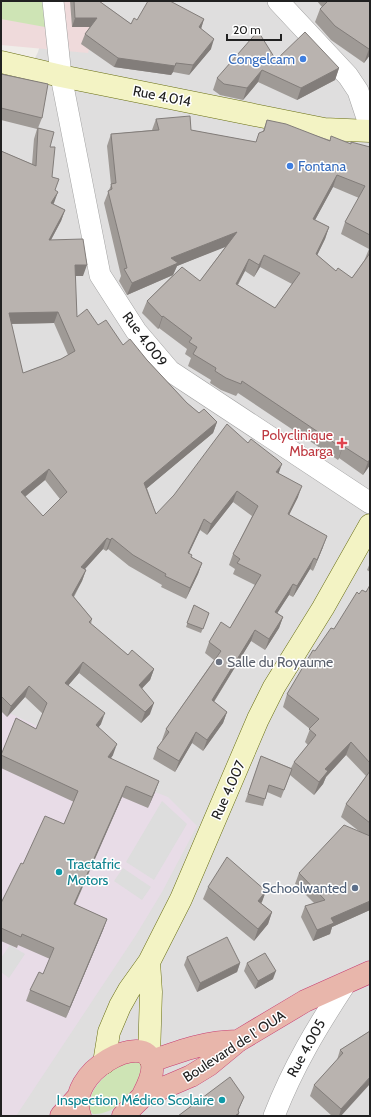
<svg xmlns="http://www.w3.org/2000/svg" width="371" height="1117" font-family="Cabin,sans-serif">
<style>
.residential{fill:#dfdede}
.commercial{fill:#efdadb}
.industrial{fill:#e8dce7}
.grass{fill:#cee4b5}
.parking{fill:#ddd}
.lines{fill:none;stroke-linecap:round;stroke-linejoin:round}
.minor-casing{stroke:#a2a2a2;stroke-width:22}
.secondary-casing{stroke:#686e12;stroke-width:23}
.trunk-casing{stroke:#c73d72;stroke-width:23}
.minor{stroke:#fff;stroke-width:21}
.secondary{stroke:#f3f3c4;stroke-width:22}
.trunk{stroke:#e8b6ab;stroke-width:22}
.wall{fill:#9f9a96;fill-rule:evenodd}
.shaded-wall{fill:#827d7a}
.building{fill:#b9b3af;stroke:#827d7a;fill-rule:evenodd}
.shop-dot{fill:#3f7fe0;stroke:#fff;stroke-width:1.5}
.health-dot{fill:#e0444e;stroke:#fff;stroke-width:1.5}
.worship-dot{fill:#6b7280;stroke:#fff;stroke-width:1.5}
.culture-dot{fill:#0f9aa8;stroke:#fff;stroke-width:1.5}
.service-dot{fill:#5c6f8a;stroke:#fff;stroke-width:1.5}
.labels{text-anchor:middle;dominant-baseline:central;stroke-width:3;stroke-linejoin:round;paint-order:stroke}
.shop-label{font-size:14px;fill:#366cbe;stroke:#fff;text-anchor:end}
.street-label{font-size:14px;fill:#212121;stroke:#fff}
.health-label{font-size:14px;fill:#be3a42;stroke:#fff;text-anchor:end}
.worship-label{font-size:14px;fill:#5b616d;stroke:#fff;text-anchor:start}
.culture-label{font-size:14px;fill:#0d838f;stroke:#fff;text-anchor:start}
.service-label{font-size:14px;fill:#4e5e75;stroke:#fff;text-anchor:end}
</style>
<rect width="100%" height="100%" fill="#f0ede9"/>
<path class="residential" d="M 53,1 L 370,1 L 370,1116 L 1,1116 L 1,62 L 30,68 L 38,52 Z"/>
<path class="commercial" d="M 1,1 L 103,1 L 88,53 L 1,45 Z"/>
<path class="industrial" d="M 1,709 L 54,734 L 155,792 L 168,797 L 197,826 L 162,892 L 136,935 L 16,1116 L 1,1116 Z"/>
<path class="grass" d="M 1,1 L 53,1 L 45,27 L 1,19 Z
M 130,1060 C 133,1061 139,1062 141,1065 C 143,1069 141,1073 139,1077 C 133,1095 114,1115 93,1114 L 89,1110 C 88,1086 111,1069 130,1060 Z"/>
<path class="parking" d="M 162,801 L 187,824 L 154,880 L 126,862 Z
M 123,868 L 151,887 L 142,900 L 114,881 Z
M 10,945 L 25,954 L 9,978 L 1,972 L 1,958 Z"/>
<g class="lines">
<defs>
<path id="minor" d="M 53,1 L 61,76 L 100,275 L 136,331 L 170,371 L 370,503
M 278,1 L 348,76 L 358,91 L 370,127
M 274,1116 C 293,1067 317,1027 346,983"/>
<path id="secondary" d="M 1,62 L 61,76 L 324,129 L 370,131
M 149,962 L 151,992 L 149,1057
M 104,1063 L 109,1032 L 120,1006 L 129,990 L 149,962 L 181,899 L 258,719 L 274,687 L 323,608 L 370,525"/>
<path id="trunk" d="M 152,1061 C 180,1051 207,1041 238,1041
M 61,1116 L 78,1097
M 80,1116 C 63,1071 148,1029 152,1064 C 154,1075 147,1087 142,1097
M 123,1116 L 142,1097 L 191,1076 L 209,1065 L 238,1041 L 305,1001 L 370,972"/>
</defs>
<use href="#minor" class="minor-casing"/>
<use href="#secondary" class="secondary-casing"/>
<use href="#trunk" class="trunk-casing"/>
<use href="#minor" class="minor"/>
<use href="#secondary" class="secondary"/>
<use href="#trunk" class="trunk"/>
</g>
<path class="wall" d="M 70,1 L 99,1 L 131,24 L 137,20 L 204,19 L 201,28 L 211,49 L 189,75 L 173,72 L 171,75 L 114,67 L 81,44 L 85,34 L 90,27 L 72,27 Z
M 317,1 L 370,1 L 370,55 L 364,63 L 331,40 L 315,22 L 320,9 L 322,7 Z
M 276,60 L 339,68 L 335,80 L 297,100 L 258,82 L 243,100 L 220,95 L 213,90 L 217,78 Z
M 1,74 L 42,118 L 38,128 L 50,147 L 52,177 L 55,190 L 54,203 L 53,204 L 65,210 L 61,221 L 51,240 L 83,276 L 75,276 L 77,317 L 98,325 L 123,345 L 147,360 L 187,403 L 199,413 L 217,422 L 213,433 L 147,488 L 156,514 L 278,473 L 298,497 L 289,515 L 323,547 L 313,571 L 310,569 L 293,597 L 289,595 L 277,613 L 283,617 L 279,628 L 265,650 L 251,641 L 214,702 L 227,712 L 223,723 L 203,751 L 192,743 L 175,772 L 153,759 L 157,748 L 163,740 L 162,740 L 166,729 L 214,660 L 205,653 L 209,642 L 230,628 L 255,585 L 233,574 L 235,569 L 229,565 L 233,554 L 252,516 L 233,502 L 207,535 L 200,530 L 189,553 L 191,557 L 202,563 L 198,574 L 186,599 L 161,587 L 162,585 L 129,566 L 108,549 L 106,551 L 103,549 L 84,569 L 86,570 L 82,581 L 74,597 L 92,619 L 91,624 L 128,655 L 154,669 L 150,680 L 142,688 L 150,714 L 141,723 L 79,673 L 68,685 L 101,724 L 98,727 L 113,755 L 111,758 L 155,792 L 148,808 L 122,797 L 75,905 L 107,919 L 103,930 L 66,1018 L 26,1001 L 30,990 L 43,974 L 50,959 L 18,945 L 17,948 L 1,941 L 1,903 L 23,864 L 64,824 L 74,802 L 1,768 L 1,756 L 16,718 L 36,729 L 43,714 L 25,697 L 7,717 L 1,711 L 1,151 L 32,164 L 34,139 L 37,129 L 1,120 ZM 54,323 L 68,355 L 61,359 L 23,373 L 11,324 ZM 45,480 L 60,499 L 43,516 L 25,497 Z
M 156,119 L 191,130 L 256,142 L 263,131 L 267,120 L 330,140 L 370,147 L 370,465 L 363,475 L 339,458 L 338,460 L 238,393 L 236,396 L 221,390 L 210,383 L 211,380 L 188,366 L 191,358 L 185,354 L 187,349 L 159,328 L 158,329 L 142,313 L 147,301 L 173,275 L 127,295 L 119,281 L 121,276 L 104,203 L 111,185 L 107,146 L 111,134 L 152,130 ZM 333,187 L 359,198 L 345,222 L 341,234 L 369,249 L 364,261 L 352,278 L 336,271 L 317,255 L 325,239 L 329,227 L 315,220 ZM 226,246 L 200,281 L 173,275 L 177,266 ZM 260,267 L 292,284 L 275,308 L 238,285 L 245,271 L 254,277 Z
M 370,563 L 370,572 L 367,570 Z
M 370,585 L 370,910 L 332,927 L 330,934 L 313,941 L 301,917 L 305,906 L 314,903 L 295,884 L 299,873 L 360,832 L 341,817 L 346,804 L 366,776 L 346,755 L 326,777 L 323,784 L 314,795 L 290,775 L 281,798 L 267,792 L 263,806 L 245,802 L 261,756 L 291,768 L 294,762 L 308,745 L 305,742 L 310,729 L 283,707 L 287,694 L 315,651 L 334,629 L 359,594 L 366,592 Z
M 194,605 L 209,613 L 201,633 L 186,627 Z
M 208,887 L 266,891 L 261,903 L 272,912 L 268,924 L 254,941 L 203,899 Z
M 187,957 L 240,963 L 237,972 L 197,992 L 184,965 Z
M 247,963 L 273,979 L 255,989 L 244,971 Z
M 370,1031 L 341,1116 L 332,1116 L 310,1096 L 314,1085 L 337,1060 L 340,1050 Z"/>
<path class="shaded-wall" d="M 75,18 L 97,18 L 93,27 L 72,27 Z
M 204,19 L 201,29 L 199,27 Z
M 214,39 L 211,49 L 189,75 L 193,65 Z
M 370,48 L 370,55 L 364,63 L 369,49 Z
M 118,58 L 176,63 L 173,72 L 171,75 L 114,67 Z
M 339,68 L 335,80 L 297,100 L 301,88 Z
M 262,70 L 258,82 L 243,100 L 247,88 Z
M 337,175 L 333,187 L 309,231 L 313,219 Z
M 58,192 L 54,203 L 47,214 L 51,203 Z
M 65,210 L 61,221 L 45,251 L 49,240 Z
M 329,227 L 325,239 L 312,266 L 316,254 Z
M 237,232 L 233,244 L 177,266 L 173,275 L 127,295 L 132,283 L 171,258 Z
M 264,255 L 260,267 L 254,277 L 259,265 Z
M 249,259 L 245,271 L 231,296 L 236,284 Z
M 75,265 L 87,265 L 83,276 L 71,276 Z
M 58,312 L 54,323 L 5,324 L 9,313 Z
M 163,316 L 159,328 L 158,329 L 162,317 Z
M 217,422 L 213,433 L 140,494 L 144,483 Z
M 343,446 L 339,458 L 338,460 L 342,448 Z
M 370,459 L 370,465 L 363,475 L 368,462 Z
M 282,464 L 278,475 L 276,472 Z
M 49,469 L 45,480 L 17,503 L 21,492 Z
M 302,486 L 298,497 L 284,525 L 288,514 Z
M 237,491 L 233,502 L 207,535 L 211,524 Z
M 204,519 L 200,530 L 184,564 L 188,553 Z
M 327,536 L 323,547 L 313,571 L 317,560 Z
M 107,538 L 103,549 L 77,578 L 81,567 Z
M 112,538 L 108,549 L 106,551 L 110,540 Z
M 314,558 L 310,569 L 293,597 L 297,586 Z
M 202,563 L 198,574 L 186,599 L 190,588 Z
M 86,570 L 82,581 L 68,606 L 72,595 Z
M 293,584 L 289,595 L 271,623 L 275,612 Z
M 283,617 L 279,628 L 265,650 L 269,639 Z
M 255,630 L 251,641 L 208,711 L 212,700 Z
M 83,662 L 79,673 L 61,694 L 65,683 Z
M 154,669 L 150,680 L 135,696 L 139,685 Z
M 29,686 L 25,697 L 7,717 L 11,706 Z
M 154,703 L 150,714 L 141,723 L 145,712 Z
M 227,712 L 223,723 L 203,751 L 207,740 Z
M 105,713 L 101,724 L 92,736 L 96,725 Z
M 196,732 L 192,743 L 175,772 L 179,761 Z
M 351,742 L 346,755 L 326,777 L 323,784 L 314,795 L 319,782 L 325,769 Z
M 117,744 L 113,755 L 104,768 L 108,757 Z
M 159,781 L 155,792 L 148,808 L 152,797 Z
M 126,786 L 122,797 L 70,915 L 74,904 Z
M 266,891 L 262,902 L 254,912 L 258,901 Z
M 370,901 L 370,910 L 332,927 L 330,934 L 313,941 L 317,930 L 331,918 Z
M 272,912 L 268,924 L 254,941 L 258,929 Z
M 107,919 L 103,930 L 66,1018 L 70,1007 Z
M 240,963 L 237,972 L 197,992 L 200,983 Z
M 276,971 L 273,979 L 255,989 L 258,981 Z
M 370,1077 L 370,1084 L 341,1116 L 339,1116 L 341,1109 Z
M 244,1097 L 237,1114 L 239,1113 L 238,1116 L 235,1116 Z"/>
<path class="building" d="M 74,1 L 99,1 L 131,24 L 134,18 L 137,20 L 148,1 L 170,1 L 204,19 L 199,27 L 214,39 L 193,65 L 176,63 L 175,66 L 118,58 L 85,34 L 97,18 L 75,18 Z
M 328,1 L 370,1 L 370,48 L 369,49 L 335,26 L 320,9 Z
M 258,31 L 276,60 L 305,32 L 339,68 L 301,88 L 262,70 L 247,88 L 224,84 L 217,78 Z
M 1,74 L 48,84 L 42,118 L 1,108 Z
M 190,116 L 191,130 L 256,142 L 259,133 L 264,131 L 267,120 L 286,124 L 330,141 L 331,136 L 351,144 L 351,142 L 370,147 L 370,235 L 345,222 L 365,186 L 337,175 L 313,219 L 329,227 L 316,254 L 336,271 L 338,268 L 352,278 L 370,253 L 370,459 L 368,462 L 343,446 L 342,448 L 242,381 L 241,384 L 226,378 L 215,371 L 216,368 L 193,354 L 197,347 L 189,342 L 192,338 L 163,316 L 162,317 L 147,301 L 182,267 L 200,281 L 237,232 L 171,258 L 178,263 L 132,283 L 124,269 L 127,268 L 108,191 L 112,189 L 111,184 L 116,183 L 111,134 L 159,130 L 156,119 ZM 264,255 L 300,273 L 275,308 L 236,284 L 249,259 L 259,265 Z
M 38,128 L 54,132 L 50,147 L 55,147 L 52,177 L 59,179 L 55,190 L 58,192 L 51,203 L 65,210 L 49,240 L 83,239 L 87,265 L 75,265 L 77,317 L 87,309 L 98,325 L 106,320 L 123,345 L 130,339 L 147,360 L 187,403 L 199,413 L 204,409 L 217,422 L 144,483 L 156,514 L 174,495 L 227,424 L 248,443 L 251,439 L 278,460 L 282,464 L 276,472 L 302,486 L 288,514 L 327,536 L 317,560 L 314,558 L 297,586 L 293,584 L 275,612 L 283,617 L 269,639 L 255,630 L 212,700 L 227,712 L 207,740 L 196,732 L 179,761 L 157,748 L 169,732 L 166,729 L 221,651 L 209,642 L 221,622 L 230,628 L 261,575 L 237,563 L 240,559 L 233,554 L 258,506 L 237,491 L 211,524 L 204,519 L 188,553 L 192,555 L 191,557 L 202,563 L 190,588 L 165,576 L 166,574 L 133,555 L 112,538 L 110,540 L 107,538 L 81,567 L 86,570 L 72,595 L 92,619 L 89,622 L 128,655 L 132,650 L 154,669 L 139,685 L 154,703 L 145,712 L 83,662 L 65,683 L 105,713 L 96,725 L 117,744 L 108,757 L 159,781 L 152,797 L 126,786 L 74,904 L 107,919 L 70,1007 L 30,990 L 39,972 L 43,974 L 54,948 L 22,934 L 21,937 L 1,928 L 1,903 L 21,863 L 23,864 L 45,816 L 64,824 L 78,791 L 1,755 L 16,718 L 36,729 L 47,703 L 29,686 L 11,706 L 1,696 L 1,151 L 36,166 ZM 58,312 L 75,351 L 61,359 L 23,373 L 9,313 ZM 49,469 L 67,492 L 43,516 L 21,492 Z
M 370,585 L 370,763 L 351,742 L 325,769 L 328,771 L 319,782 L 294,762 L 316,735 L 309,729 L 319,719 L 287,694 L 313,650 L 315,651 L 331,628 L 334,629 L 357,592 L 359,594 L 362,590 L 366,592 Z
M 194,605 L 209,613 L 203,629 L 187,623 Z
M 261,756 L 292,769 L 284,790 L 269,785 L 265,799 L 248,794 Z
M 370,771 L 370,823 L 346,804 Z
M 344,825 L 370,836 L 370,901 L 331,918 L 334,923 L 317,930 L 305,906 L 325,900 L 299,873 Z
M 227,857 L 266,891 L 258,901 L 272,912 L 258,929 L 208,887 Z
M 227,937 L 240,963 L 200,983 L 187,957 Z
M 265,953 L 276,971 L 258,981 L 247,963 Z
M 370,1031 L 370,1077 L 341,1109 L 314,1085 L 343,1053 L 340,1050 Z
M 230,1077 L 244,1097 L 238,1110 L 239,1113 L 235,1116 L 178,1116 Z"/>
<g class="shop-dot">
<circle cx="303" cy="59" r="4"/>
<circle cx="290" cy="166" r="4"/>
</g>
<path class="health-dot" d="M340 437h4v4h4v4h-4v4h-4v-4h-4v-4h4z"/>
<circle class="worship-dot" cx="219" cy="662" r="4"/>
<g class="culture-dot">
<circle cx="59" cy="872" r="4"/>
<circle cx="222" cy="1100" r="4"/>
</g>
<circle class="service-dot" cx="355" cy="888" r="4"/>
<g class="labels">
<g class="shop-label">
<text x="295" y="59">Congelcam</text>
<text x="298" y="166" text-anchor="start">Fontana</text>
</g>
<g class="street-label">
<text transform="translate(162 96) rotate(11)">Rue 4.014</text>
<text transform="translate(145 339) rotate(53)">Rue 4.009</text>
<text transform="translate(228 790) rotate(-66)">Rue 4.007</text>
<text transform="translate(234 1046) rotate(-33)">Boulevard de l' OUA</text>
<text transform="translate(306 1048) rotate(-61)">Rue 4.005</text>
</g>
<g class="health-label">
<text x="333" y="435">Polyclinique<tspan x="333" dy="16">Mbarga</tspan></text>
</g>
<g class="worship-label">
<text x="227" y="662">Salle du Royaume</text>
</g>
<g class="culture-label">
<text x="67" y="864">Tractafric<tspan x="67" dy="16">Motors</tspan></text>
<text x="214" y="1100" text-anchor="end">Inspection Médico Scolaire</text>
</g>
<g class="service-label">
<text x="347" y="888">Schoolwanted</text>
</g>
</g>
<rect width="371" height="1117" fill="none" stroke="#212121" stroke-width="4"/>
<path d="M227 34v6h54v-6" fill="none" stroke="#212121" stroke-width="2"/>
<text x="233" y="34" font-size="12" fill="#212121" stroke="#ffffff" stroke-width="3" paint-order="stroke">20 m</text>
</svg>
